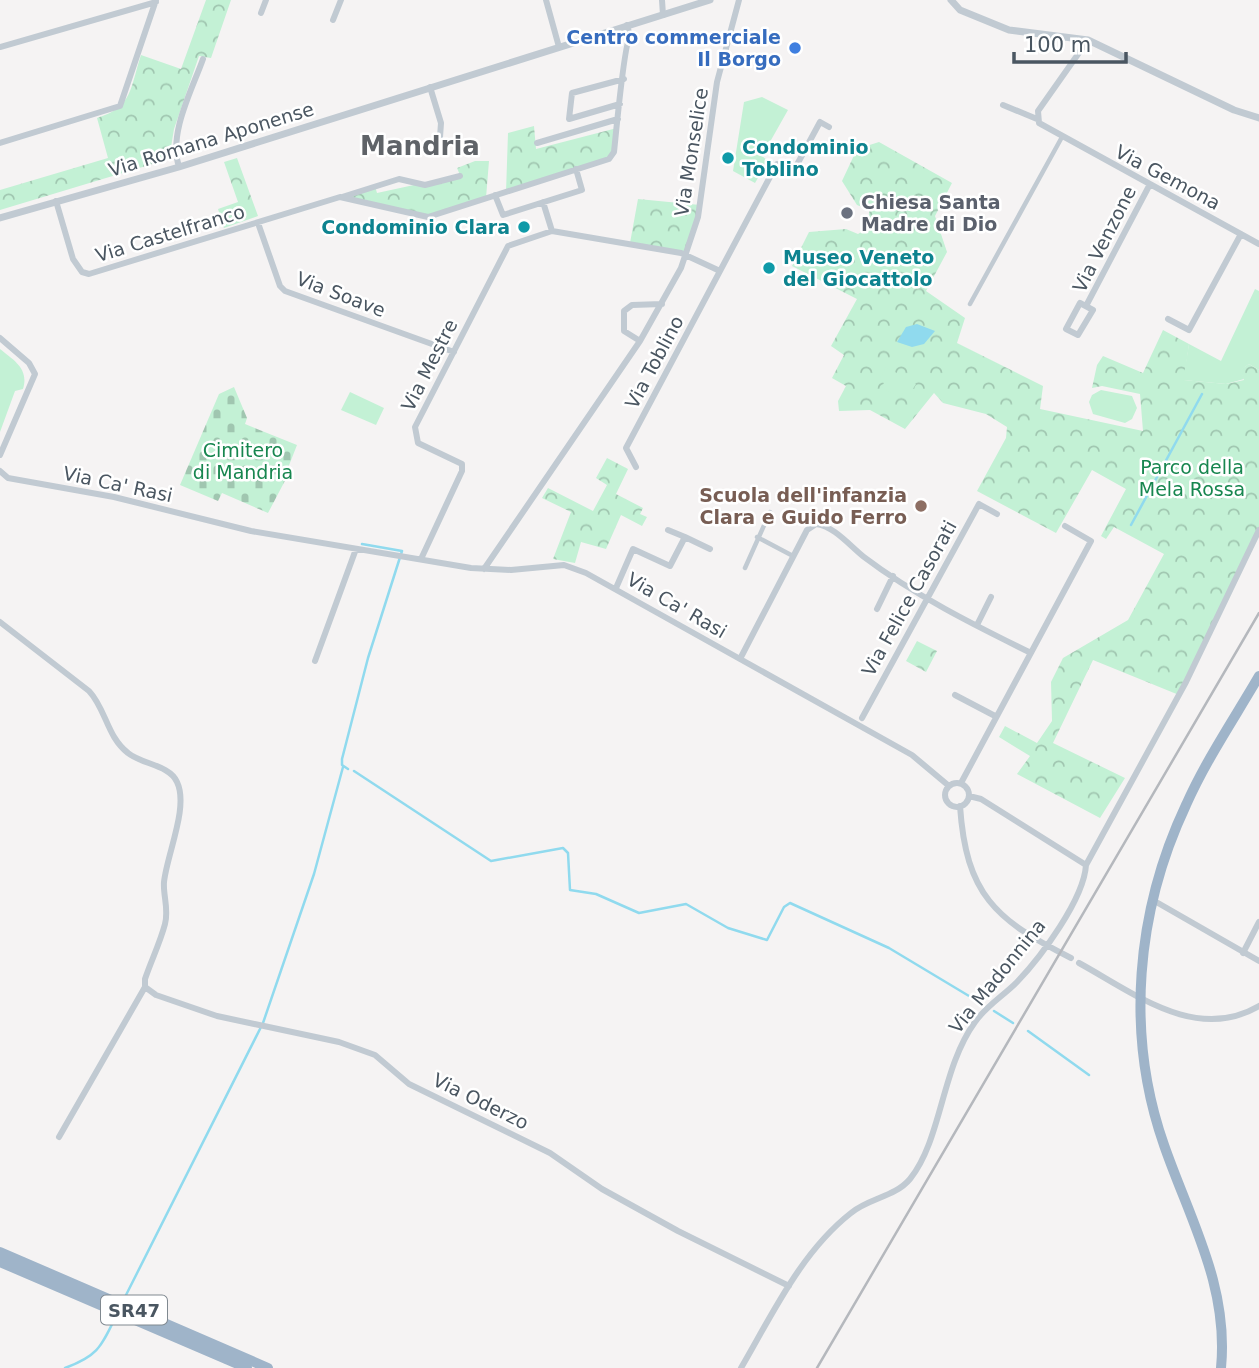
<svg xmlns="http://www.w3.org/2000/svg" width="1259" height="1368" font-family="'DejaVu Sans',sans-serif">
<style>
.cemetery{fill:url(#cemetery-stones)}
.park{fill:url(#park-crowns)}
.garden{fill:#c3f1d5}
.water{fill:#90daee}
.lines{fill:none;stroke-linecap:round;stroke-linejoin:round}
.stream{stroke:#90daee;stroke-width:2.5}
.pedestrian{stroke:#c1cad2;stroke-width:4.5}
.minor{stroke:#c1cad2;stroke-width:6}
.tertiary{stroke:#c1cad2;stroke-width:7}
.trunk{stroke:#9fb4c9;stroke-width:10}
.rail{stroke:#b5b8bd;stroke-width:2.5}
.shop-dot{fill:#3f7fe0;stroke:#fff;stroke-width:2.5}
.culture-dot{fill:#0f9aa8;stroke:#fff;stroke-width:2.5}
.worship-dot{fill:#6b7280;stroke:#fff;stroke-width:2.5}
.education-dot{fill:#8d6e63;stroke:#fff;stroke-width:2.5}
.labels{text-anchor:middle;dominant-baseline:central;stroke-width:5;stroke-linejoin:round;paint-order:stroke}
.shield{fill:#fff;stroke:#808990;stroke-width:2}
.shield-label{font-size:18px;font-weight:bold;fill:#4a5661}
.shop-label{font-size:19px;font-weight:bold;fill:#366cbe;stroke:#fff;text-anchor:end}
.street-label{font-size:19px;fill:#4a5661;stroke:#fff}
.culture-label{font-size:19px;font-weight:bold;fill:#0d838f;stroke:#fff;text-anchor:start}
.worship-label{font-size:19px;font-weight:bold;fill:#5b616d;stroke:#fff;text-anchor:start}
.park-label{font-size:19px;fill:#17864f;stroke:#fff}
.education-label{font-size:19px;font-weight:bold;fill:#785e54;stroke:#fff;text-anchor:end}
.district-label{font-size:26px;font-weight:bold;fill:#5f6368;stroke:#fff}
</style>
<defs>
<pattern id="cemetery-stones" width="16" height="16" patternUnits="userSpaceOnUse" patternTransform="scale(1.75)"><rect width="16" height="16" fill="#c3f1d5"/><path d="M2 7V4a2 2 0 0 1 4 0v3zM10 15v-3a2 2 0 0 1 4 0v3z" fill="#a0c6b0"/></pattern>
<pattern id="park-crowns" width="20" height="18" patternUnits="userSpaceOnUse" patternTransform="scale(1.75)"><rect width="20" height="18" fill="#c3f1d5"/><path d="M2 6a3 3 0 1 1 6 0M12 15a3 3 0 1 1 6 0" fill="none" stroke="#a0c6b0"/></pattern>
</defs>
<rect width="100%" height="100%" fill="#f5f3f3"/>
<path class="cemetery" d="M 234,387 L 247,418 L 245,424 L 297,445 L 286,473 L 288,475 L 268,513 L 222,493 L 218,501 L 180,485 L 219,394 Z"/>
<path class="park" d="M 206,0 L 231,0 L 211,58 L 199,56 L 174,129 L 169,159 L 0,210 L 0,190 L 108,158 L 97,118 C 133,107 130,88 141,55 L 181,69 Z
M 534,126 L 536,149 L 617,128 L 614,152 L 609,159 L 506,192 L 508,133 Z
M 879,142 L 952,183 L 935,216 L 947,252 L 926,291 L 965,318 L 957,343 L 1043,386 L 1040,409 L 1143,431 L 1140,394 L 1102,386 L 1092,388 L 1097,365 L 1103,356 L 1143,373 L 1163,330 L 1189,344 L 1184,380 L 1226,384 L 1244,380 L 1240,370 L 1249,364 L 1259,370 L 1259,534 L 1179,695 L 1093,660 L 1053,743 L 1125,778 L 1100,818 L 1017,774 L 1030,756 L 999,737 L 1005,726 L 1037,743 L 1052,721 L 1051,682 L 1063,658 L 1128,620 L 1164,554 L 1114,527 L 1106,539 L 1101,536 L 1126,489 L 1092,470 L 1056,533 L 977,491 L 1006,438 L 1007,427 L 986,414 L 943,403 L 934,393 L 905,429 L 870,410 L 839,411 L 838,401 L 846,386 L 832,378 L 844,355 L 831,346 L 857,299 L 792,266 L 809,232 L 846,229 L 858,234 L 869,227 L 869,210 L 857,205 L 842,181 L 857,149 Z
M 237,158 L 258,216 L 224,228 L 218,209 L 238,202 L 224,162 Z
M 475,161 L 489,161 L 486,198 L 428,217 L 340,197 L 375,186 L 377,193 L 460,175 L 457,168 Z
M 638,199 L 700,205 L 686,255 L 630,243 Z
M 607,458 L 628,469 L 616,494 L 643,508 L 640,514 L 647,517 L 642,526 L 621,515 L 606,549 L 581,542 L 575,563 L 553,559 L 571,512 L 542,498 L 548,488 L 593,511 L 607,485 L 596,478 Z
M 917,641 L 937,651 L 926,672 L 906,661 Z"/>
<path class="garden" d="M 762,97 L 788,110 L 762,156 L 768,161 L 755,183 L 733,171 L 744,102 Z
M 1255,289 L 1259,291 L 1259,370 L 1249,364 L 1241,370 L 1244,379 L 1226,384 L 1183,380 L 1189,344 L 1221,361 Z
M 0,349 C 15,361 29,369 23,389 L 15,391 L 0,432 Z
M 886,367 L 916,384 L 909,395 L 903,392 L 899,397 L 881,387 L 884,383 L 879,380 Z
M 1101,390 L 1132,396 L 1137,408 L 1132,419 L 1125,423 L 1093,414 L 1089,402 L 1092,395 Z
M 350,392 L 384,408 L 376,425 L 341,410 Z"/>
<path class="water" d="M 917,324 L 935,331 L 924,344 L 912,347 L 897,342 L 906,327 Z"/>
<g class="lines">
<path class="stream" d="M 1131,525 L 1202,394
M 348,769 L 342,765 L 342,759 L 368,658 L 402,551 L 362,544
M 354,771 L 491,861 L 563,848 L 568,853 L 570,890 L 596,894 L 639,913 L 686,904 L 728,928 L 767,940 L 784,907 L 790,903 L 889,948 L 974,999
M 994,1011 L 1013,1023
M 1028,1031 L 1089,1075
M 123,1301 L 263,1023 L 314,874 L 343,767
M 65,1368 C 98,1356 101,1347 116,1316"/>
<path class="pedestrian" d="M 970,304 L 1062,137
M 757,537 L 793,556
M 745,568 L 770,512"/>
<path class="minor" d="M 546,0 L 559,47
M 662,0 L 663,15
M 261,13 L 266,0
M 333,20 L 341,0
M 1088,40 L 1038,111 L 1039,123 L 1259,244
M 0,47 L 156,2
M 430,87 L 441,123 L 439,151
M 620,104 L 569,119 L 572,93 L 624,79
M 1003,105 L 1037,119
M 0,143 L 120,106 L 156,0
M 537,143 L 618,119
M 179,167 C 168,134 192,90 203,59
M 495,195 L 503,215 L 582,190 L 576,169
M 342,197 L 399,179 L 425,185 L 460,176
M 56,201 L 73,259 L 82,272 L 89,274 L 340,197 L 428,217 L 609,159 L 614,152 C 616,134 624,44 630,36 L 627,25
M 543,202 L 552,231
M 258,223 L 280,286 L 285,291 L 454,352
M 1080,303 L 1093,310 L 1078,335 L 1066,329 Z
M 1086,306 L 1149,186
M 1168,319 L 1189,330 L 1241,234
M 0,338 L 29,363 L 35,374 L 0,455
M 640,341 L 624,331 L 624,311 L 632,305 L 662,304
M 636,467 L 626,448 L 771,175 L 777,164 L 793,172 L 820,122 L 829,127
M 0,471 L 8,478 L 114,497 L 251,531 L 471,568 L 511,570 L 564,565 L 586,573 L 912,755 L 949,786
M 668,530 L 685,537
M 421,559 L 462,471 L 462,464 L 418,443 L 415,427 L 508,246 L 552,231 L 681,253 L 720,271
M 484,569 L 640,341 L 681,268 L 698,217 L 717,82 L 739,0
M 616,588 L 633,549 L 670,566 L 685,537 L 710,549
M 877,609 L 893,576
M 0,622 L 89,691 C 106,709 107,737 128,753 C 141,764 170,765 177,782 C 189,807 167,854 164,882 C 163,896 169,909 165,924 C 160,943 151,961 145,979 L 145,987 L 156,995 L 217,1016 L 339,1042 L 375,1055 L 409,1084 L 550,1153 L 602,1189 L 678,1231 L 789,1286
M 977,625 L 991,597
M 740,659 L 807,530 L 816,524 C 834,526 850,546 864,557 C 914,595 974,625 1031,653
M 315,661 L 356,549
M 955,695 L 995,716
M 862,718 L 979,504 L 997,514
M945 795a12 12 0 1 1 24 0a12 12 0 1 1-24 0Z
M 961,783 L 1091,541 L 1065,526
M 969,796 L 981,799 L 1086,865
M 960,806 C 966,894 995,920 1071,958
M 1158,903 L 1259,961
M 1243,953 L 1259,922
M 1079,963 C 1134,993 1196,1043 1259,1006
M 59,1137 L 145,987
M 741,1368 C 772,1315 801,1252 851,1213 C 869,1198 895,1197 910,1179 C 942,1139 941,1069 975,1022 C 986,1006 1003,996 1017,982 C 1041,957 1084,899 1086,865 L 1186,682 L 1259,530"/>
<path class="tertiary" d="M 951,0 L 960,10 L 1009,30 L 1088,40 L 1234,110 L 1259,118
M 0,218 L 179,167 L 710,0"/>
<path class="trunk" d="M 0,1252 L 268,1368
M 0,1262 L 247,1368
M 1221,1368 C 1229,1286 1190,1220 1164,1145 C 1125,1034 1136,911 1186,805 C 1206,760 1234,719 1259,676"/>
<path class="rail" d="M 817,1368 L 1259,613"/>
</g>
<circle class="shop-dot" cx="795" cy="48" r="7"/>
<g class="culture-dot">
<circle cx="728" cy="158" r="7"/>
<circle cx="524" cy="227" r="7"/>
<circle cx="769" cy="268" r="7"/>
</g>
<circle class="worship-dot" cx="847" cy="213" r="7"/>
<circle class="education-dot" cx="921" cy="506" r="7"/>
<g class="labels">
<rect class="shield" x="101" y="1295.5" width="66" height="29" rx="5"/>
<g class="shield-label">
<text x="134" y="1310">SR47</text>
</g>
<g class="shop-label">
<text x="781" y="37">Centro commerciale<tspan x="781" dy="22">Il Borgo</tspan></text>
</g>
<g class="street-label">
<text transform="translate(211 139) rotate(-17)">Via Romana Aponense</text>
<text transform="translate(691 152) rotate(-81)">Via Monselice</text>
<text transform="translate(1168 177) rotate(28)">Via Gemona</text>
<text transform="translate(170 233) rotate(-17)">Via Castelfranco</text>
<text transform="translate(1104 239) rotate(-63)">Via Venzone</text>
<text transform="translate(341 294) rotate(21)">Via Soave</text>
<text transform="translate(654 362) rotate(-62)">Via Toblino</text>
<text transform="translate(429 365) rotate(-63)">Via Mestre</text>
<text transform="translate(118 484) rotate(12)">Via Ca' Rasi</text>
<text transform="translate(909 598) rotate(-61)">Via Felice Casorati</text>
<text transform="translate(677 605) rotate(30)">Via Ca' Rasi</text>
<text transform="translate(997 976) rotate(-51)">Via Madonnina</text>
<text transform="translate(481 1101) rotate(26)">Via Oderzo</text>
</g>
<g class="culture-label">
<text x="742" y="147">Condominio<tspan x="742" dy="22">Toblino</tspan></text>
<text x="510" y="227" text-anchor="end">Condominio Clara</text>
<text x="783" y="257">Museo Veneto<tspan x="783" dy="22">del Giocattolo</tspan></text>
</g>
<g class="worship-label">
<text x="861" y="202">Chiesa Santa<tspan x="861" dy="22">Madre di Dio</tspan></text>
</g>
<g class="park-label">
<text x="243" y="450">Cimitero<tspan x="243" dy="22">di Mandria</tspan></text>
<text x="1192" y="467">Parco della<tspan x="1192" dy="22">Mela Rossa</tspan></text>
</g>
<g class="education-label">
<text x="907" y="495">Scuola dell'infanzia<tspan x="907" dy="22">Clara e Guido Ferro</tspan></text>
</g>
<g class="district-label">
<text x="420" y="146">Mandria</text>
</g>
</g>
<path d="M1014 52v10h112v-10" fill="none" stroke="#4a5661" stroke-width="3.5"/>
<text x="1024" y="52" font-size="21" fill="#4a5661" stroke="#ffffff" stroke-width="5" paint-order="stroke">100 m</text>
</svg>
